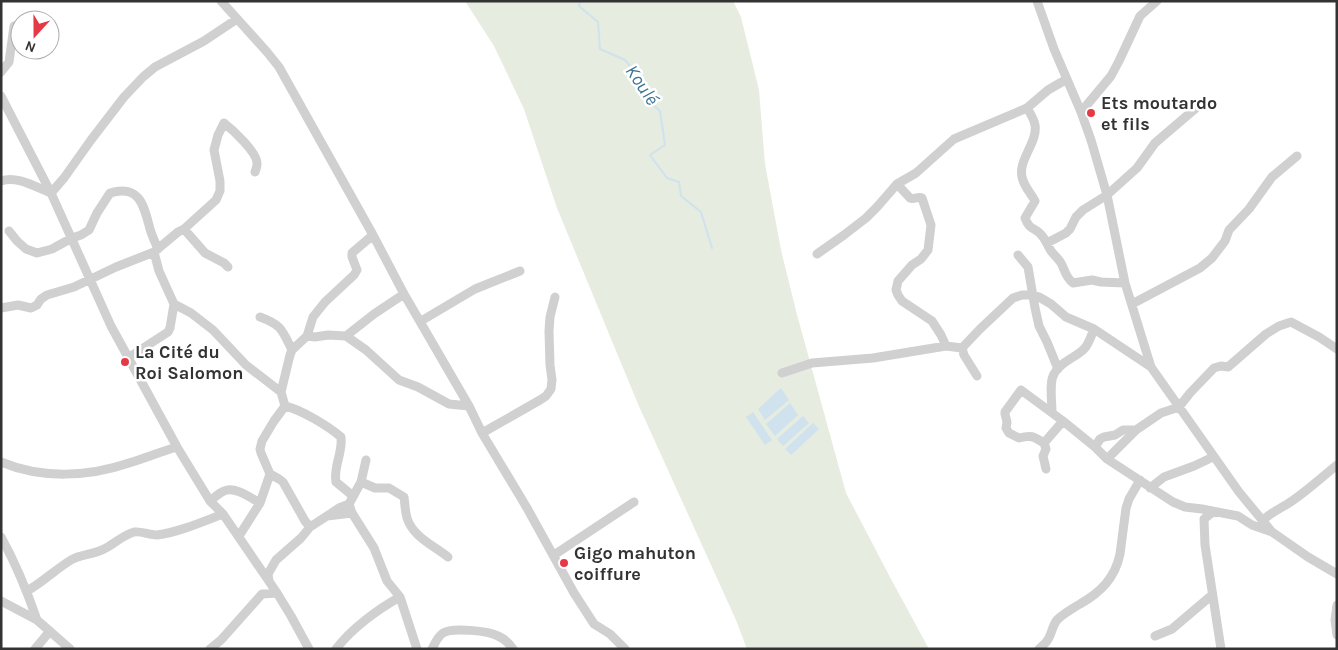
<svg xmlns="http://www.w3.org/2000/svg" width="1338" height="650" font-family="Karla,sans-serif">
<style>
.green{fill:#e6ecdf}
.water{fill:#cfe2ee}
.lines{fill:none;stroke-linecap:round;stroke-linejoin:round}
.stream{stroke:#cfe2ee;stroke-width:2}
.minor{stroke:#d0d0d0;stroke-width:9}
.poi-dot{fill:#e63946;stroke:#fff;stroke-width:2}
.labels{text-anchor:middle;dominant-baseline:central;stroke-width:5;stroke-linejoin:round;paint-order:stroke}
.poi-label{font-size:18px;font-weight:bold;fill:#333;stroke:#fff;text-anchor:start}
.water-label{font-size:19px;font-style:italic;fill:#3f7597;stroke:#fff}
</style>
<rect width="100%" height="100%" fill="#fff"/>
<path class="green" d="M 465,1 L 733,1 L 741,17 L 759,90 L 765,164 L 781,250 L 796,311 L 846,493 L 891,579 L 929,649 L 747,649 L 736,620 L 638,404 L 557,208 L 524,109 L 494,46 Z"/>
<path class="water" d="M 781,388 L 789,400 L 765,420 L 758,409 Z
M 790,403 L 798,415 L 775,436 L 766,424 Z
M 753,412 L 772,440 L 765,445 L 746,417 Z
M 803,416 L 809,423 L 783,446 L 777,439 Z
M 813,423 L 819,429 L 791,455 L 785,449 Z"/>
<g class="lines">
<path class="stream" d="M 580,1 L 579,6 L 598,22 L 600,49 L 625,60 L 648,88 L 651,103 L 660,111 L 665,145 L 650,155 L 667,178 L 679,182 L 681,196 L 701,212 L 712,248"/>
<path class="minor" d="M 221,1 L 267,52 L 279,67 L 373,235 L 404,294 L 469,406 L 482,433 L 527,508 L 574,593 L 594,624 L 610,634 L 625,649
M 1037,1 L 1054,49 L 1081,112 L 1091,140 L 1107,195 L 1125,283 L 1151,367 L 1239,492 L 1272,532 L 1308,557 L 1337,574
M 1,72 L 9,62 L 14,26
M 1,96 L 51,193 L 111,326 L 177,447 L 210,501 L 223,514 L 277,593 L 291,616 L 309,649
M 1027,108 C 1030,113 1034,119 1035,125 C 1038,142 1018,160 1022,177 C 1024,187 1031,193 1035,201 L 1025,218 C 1030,232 1036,226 1043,237 C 1046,241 1048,246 1051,251 C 1054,255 1058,258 1061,263 C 1065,270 1065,277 1073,283 L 1092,280 L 1101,282 L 1125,283
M 1081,112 L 1111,76 L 1119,61 L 1140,16 L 1157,1
M 1,181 C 17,175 37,188 51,193 L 64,178 L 91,140 L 124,97 L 143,77 L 155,67 L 204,41 L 237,19
M 897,184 L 910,198 C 914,200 918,196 922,198 L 931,225 L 928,250 L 921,259 L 912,265 L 898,281 L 896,290 L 898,295 L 902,301 L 932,321 L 941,335 L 946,346
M 184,229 L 205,253 L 224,263 L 228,267
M 9,231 L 17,241 L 26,249 L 37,253 L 52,249 L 72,238 L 81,235 L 89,230 L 97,213 L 110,193 C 140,184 144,206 150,229 C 152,236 155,242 158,249
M 1047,243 L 1066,233 L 1070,229 L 1076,217 L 1083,210 L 1107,195 L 1137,168 L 1155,143 L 1203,102
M 817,254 L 844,235 L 866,218 L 877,207 L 897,184 L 916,173 L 954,139 L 1027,108 L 1048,90 L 1067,79
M 1018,255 L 1028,267 L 1035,308 L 1039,326 L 1047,342 L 1058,369
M 174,304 L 191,313 L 213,330 L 246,365 L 281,392 L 285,406 L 274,421 L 262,441 L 260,449 L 261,453 L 270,474 L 260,503 L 239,536
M 1132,304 L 1200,268 L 1212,258 L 1225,241 L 1229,230 L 1249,209 L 1272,177 L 1297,156
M 1,308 L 18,305 L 31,308 L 37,305 L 41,299 L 47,295 L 74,287 L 116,267 L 154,252 L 178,232 L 184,229 L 216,200 L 220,191 L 220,181 L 214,150 L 218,135 L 224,123 C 233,130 258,153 257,164 C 257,167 256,169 255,172
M 260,317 C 282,325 282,330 292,350 L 290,355 L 281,392
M 421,321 L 475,289 L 520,271
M 307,336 L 313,317 L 325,302 L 354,275 L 357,270 L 352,257 L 352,253 L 373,235
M 346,336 L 374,314 L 404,294
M 962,348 L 964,355 L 977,376
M 292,350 L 307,336 L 315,337 L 328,335 L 346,336 L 366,350 L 399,380 L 418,387 L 449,404 L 469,406
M 128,358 L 168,332 L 170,328 L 174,304 L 159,271 L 154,252
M 782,373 L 812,363 L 873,358 L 946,346 L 962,348 L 980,329 L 1013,298 L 1022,295 L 1033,295 L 1039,297 L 1051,304 L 1066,317 L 1094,329 L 1151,367
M 285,406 C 302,410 328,426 341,437 C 343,453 333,467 336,482 L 353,496
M 1052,412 C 1052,402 1049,382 1054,374 C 1060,362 1075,358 1084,349 C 1089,344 1091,336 1094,329
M 482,433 L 540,400 L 546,396 L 551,389 L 552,380 L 550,365 L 549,331 L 550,317 L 555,297
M 1044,443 C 1033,436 1031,435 1019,438 L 1009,433 L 1006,428 L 1007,422 L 1005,414 L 1005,412 L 1021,390 L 1063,421 L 1095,447 L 1107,459 L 1173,502 L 1185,507 L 1202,509 L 1238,516 L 1252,525 L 1272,532
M 1095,447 L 1100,439 L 1104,437 L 1115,435 L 1123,430 L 1136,430
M 1107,459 L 1136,430 L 1161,413 L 1179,407 L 1190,393 L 1214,368 L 1221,366 L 1228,367 L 1266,334 L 1279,326 L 1291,322 L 1319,337 L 1337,349
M 1,462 C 41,479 88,477 129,463 C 145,458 160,452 177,447
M 1046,469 L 1043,456 L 1046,449 L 1044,443 L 1063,421
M 270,474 L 279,479 L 283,482 L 305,521 L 310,527
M 361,482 L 375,488 L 389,488 L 404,497 C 405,504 405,511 407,518 C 413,537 433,545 448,557
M 1150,488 L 1164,477 L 1194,466 L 1213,457
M 210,501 C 214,498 219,493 224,491 C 235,486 251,498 260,503
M 1213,512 L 1204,519 L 1205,545 L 1221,649
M 352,513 L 374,548 L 387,581 L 400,597 L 417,649
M 327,516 L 339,508 L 349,504
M 1262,521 C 1271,512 1282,508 1292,501 C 1308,490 1322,477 1337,465
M 1,537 C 16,564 27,591 37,620
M 554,555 L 634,502
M 269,581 L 268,574 L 276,560 L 301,538 L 310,527 L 327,516 L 352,513 L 349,504 L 361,482 L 366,460
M 27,591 C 43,582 56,569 71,560 C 81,554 93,555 104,549 C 114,544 123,535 134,532 C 142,531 149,535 157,535 C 179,532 202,522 223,514
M 1,601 L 37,620 L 70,649
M 1337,605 L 1335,620 L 1337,635
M 1155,636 L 1172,629 L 1212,595
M 35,649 L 50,631
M 210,649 L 221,640 L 262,594 L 277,593
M 336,649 C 351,629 378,609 400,597
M 432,649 C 435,643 438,636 443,633 C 452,627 489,631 498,636 C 505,639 509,643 513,649
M 1039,649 C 1042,646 1045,644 1047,641 C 1052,634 1052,626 1057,620 C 1064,613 1072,609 1080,604 C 1101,592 1115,578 1120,554 L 1126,508 L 1129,499 L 1140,480"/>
</g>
<g class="poi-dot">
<circle cx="1091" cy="113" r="5"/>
<circle cx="125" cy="362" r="5"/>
<circle cx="564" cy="563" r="5"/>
</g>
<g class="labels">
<g class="poi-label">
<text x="1101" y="103">Ets moutardo<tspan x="1101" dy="21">et fils</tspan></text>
<text x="135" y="352">La Cité du<tspan x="135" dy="21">Roi Salomon</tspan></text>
<text x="574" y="553">Gigo mahuton<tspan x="574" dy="21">coiffure</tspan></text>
</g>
<g class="water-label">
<text transform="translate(642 85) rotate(56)">Koulé</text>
</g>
</g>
<rect width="1338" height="650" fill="none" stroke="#333333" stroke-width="5"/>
<g transform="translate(35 35) rotate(201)"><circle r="24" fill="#ffffff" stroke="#adadad"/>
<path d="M0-4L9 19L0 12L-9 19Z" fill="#e63946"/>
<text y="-8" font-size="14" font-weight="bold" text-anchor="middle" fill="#333333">N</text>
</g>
</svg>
